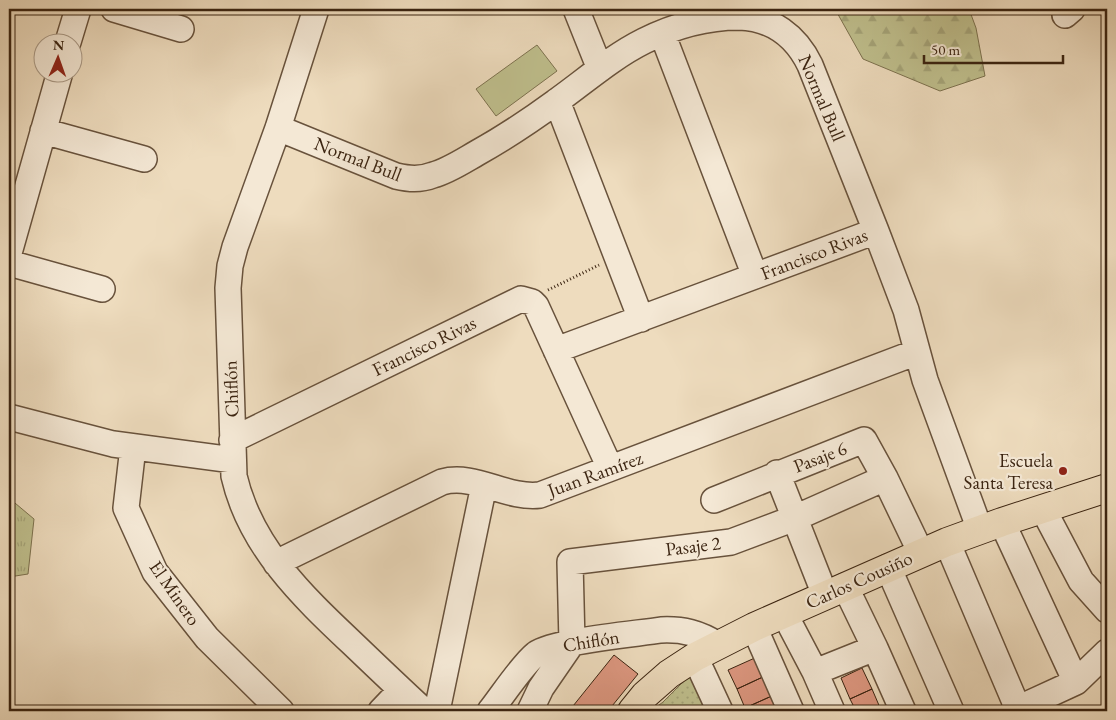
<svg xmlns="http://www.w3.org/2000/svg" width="1116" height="720" font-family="'EB Garamond',serif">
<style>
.grass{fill:url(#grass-tufts);stroke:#7d724f}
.forest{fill:url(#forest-firs);stroke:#7d724f}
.park{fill:url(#park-dots);stroke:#7d724f}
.pitch{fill:#bfbf8d;stroke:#7d724f}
.building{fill:#dd9780;stroke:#3b2411}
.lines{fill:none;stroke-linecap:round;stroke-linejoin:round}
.minor-casing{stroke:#68523c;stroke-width:28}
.major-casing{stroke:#3b2411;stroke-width:30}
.path{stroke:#3b2411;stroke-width:3;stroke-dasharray:1 2.5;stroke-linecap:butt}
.minor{stroke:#f4e8d5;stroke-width:25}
.major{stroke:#eedcbe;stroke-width:28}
.poi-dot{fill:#8f2418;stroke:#f4e8d5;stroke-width:2}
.labels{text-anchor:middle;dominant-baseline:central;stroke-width:4.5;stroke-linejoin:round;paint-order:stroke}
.street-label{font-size:19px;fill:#3b2411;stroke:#f4e8d5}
.poi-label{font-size:19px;fill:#3b2411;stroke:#f4e8d5;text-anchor:end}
</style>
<defs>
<pattern id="grass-tufts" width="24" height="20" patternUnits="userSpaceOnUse" patternTransform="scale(1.25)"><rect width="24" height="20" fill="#bfbf8d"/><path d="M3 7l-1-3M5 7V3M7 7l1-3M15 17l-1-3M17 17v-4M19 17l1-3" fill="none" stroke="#a5a479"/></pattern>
<pattern id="forest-firs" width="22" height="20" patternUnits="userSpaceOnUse" patternTransform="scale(1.25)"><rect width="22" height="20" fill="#bfbf8d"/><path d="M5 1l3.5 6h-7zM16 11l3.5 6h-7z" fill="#a5a479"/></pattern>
<pattern id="park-dots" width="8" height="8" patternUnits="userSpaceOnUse" patternTransform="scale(1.25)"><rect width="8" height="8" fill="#bfbf8d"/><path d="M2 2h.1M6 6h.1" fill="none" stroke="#a5a479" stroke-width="1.8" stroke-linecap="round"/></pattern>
</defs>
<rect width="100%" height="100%" fill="#eedcbe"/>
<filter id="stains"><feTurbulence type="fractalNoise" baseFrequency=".004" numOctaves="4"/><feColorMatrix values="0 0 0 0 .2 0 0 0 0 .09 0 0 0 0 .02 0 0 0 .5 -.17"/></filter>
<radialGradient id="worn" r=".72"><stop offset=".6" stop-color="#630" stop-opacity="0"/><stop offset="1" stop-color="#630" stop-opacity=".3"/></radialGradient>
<path class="grass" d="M 9,498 L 34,519 L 28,574 L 9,577 Z"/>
<path class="forest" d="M 835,9 L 969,9 L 976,28 L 985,76 L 940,91 L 863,59 Z"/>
<path class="park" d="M 692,673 L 710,711 L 651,711 L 663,702 Z"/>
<path class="pitch" d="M 537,45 L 557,71 L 496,116 L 476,89 Z"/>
<path class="building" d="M 614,655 L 638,674 L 608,711 L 569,711 Z
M 757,657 L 765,676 L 737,689 L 728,670 Z
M 862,668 L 872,689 L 850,699 L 841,678 Z
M 765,676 L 774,695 L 745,708 L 737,689 Z
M 872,689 L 881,710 L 856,711 L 850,699 Z
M 774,695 L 782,711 L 747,711 L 745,708 Z"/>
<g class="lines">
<defs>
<path id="minor" d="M 114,9 L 181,29
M 316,9 L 278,128 L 235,247 L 230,266 L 228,288 L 234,476 C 250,546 302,596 352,643 C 376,666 400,689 424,711
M 576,9 L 600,69
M 1065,15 L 1072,9
M 662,33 L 755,276
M 68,42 L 78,9
M 557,101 L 641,319
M 278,128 L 396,176 C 409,179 420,180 433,175 C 448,171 463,161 477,153 C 504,138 531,120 557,101 C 585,81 612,57 644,41 C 674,26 705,17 739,17 C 772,18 796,36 810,65 L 876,231 L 906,310 L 925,380 L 980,530
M 43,131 L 144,159
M 9,253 L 60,72
M 9,263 L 102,289
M 556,350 L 876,231
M 9,417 L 113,444 L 233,460
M 232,440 L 521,299 L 532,302 L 536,306 L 610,468
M 133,447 L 126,508 L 155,572 L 207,638 L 281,711
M 777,473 L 825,595
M 714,500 L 864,440 L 885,478 L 921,553
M 1043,509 L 1081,581 L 1107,610
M 1002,522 L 1076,682
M 947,542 L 1018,709
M 276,563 L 442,482 C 475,473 506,499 540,495 L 917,352
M 888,567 L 951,711
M 845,586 L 875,648 L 903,711
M 784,613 L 815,672 L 832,711
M 754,627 L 791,711
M 695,657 L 720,711
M 815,672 L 875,648
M 381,711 L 401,690
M 437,711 L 484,485
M 490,711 C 502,696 522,665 536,654 C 554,641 635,634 661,630 C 683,629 699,633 718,645
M 530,711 L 541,688 L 572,643 L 570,562 L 731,542 L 795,518 L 885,478
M 1013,711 L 1076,682 L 1107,652"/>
<path id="major" d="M 632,711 L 645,695 L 669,674 L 695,657 L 754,627 L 947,542 L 1002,522 L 1107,488"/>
</defs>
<use href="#minor" class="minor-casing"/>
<use href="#major" class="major-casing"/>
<path class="path" d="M 548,290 L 599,265"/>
<use href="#minor" class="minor"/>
<use href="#major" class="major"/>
</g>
<circle class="poi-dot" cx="1063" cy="471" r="5"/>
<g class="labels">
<g class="street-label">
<text transform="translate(822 98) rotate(67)">Normal Bull</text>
<text transform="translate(358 159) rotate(21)">Normal Bull</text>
<text transform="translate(814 254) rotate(-21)">Francisco Rivas</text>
<text transform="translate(424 346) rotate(-26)">Francisco Rivas</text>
<text transform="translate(231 389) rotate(-92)">Chiflón</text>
<text transform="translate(820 457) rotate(-21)">Pasaje 6</text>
<text transform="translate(595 474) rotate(-20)">Juan Ramírez</text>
<text transform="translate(693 546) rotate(-7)">Pasaje 2</text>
<text transform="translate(859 580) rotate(-24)">Carlos Cousiño</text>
<text transform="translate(175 593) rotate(55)">El Minero</text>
<text transform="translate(591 641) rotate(-9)">Chiflón</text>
</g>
<g class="poi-label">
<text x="1053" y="460">Escuela<tspan x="1053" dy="22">Santa Teresa</tspan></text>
</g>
</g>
<rect width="1116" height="720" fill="none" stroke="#eedcbe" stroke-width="30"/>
<rect x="10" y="10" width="1096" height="700" fill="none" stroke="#3b2411" stroke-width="2.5"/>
<rect x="15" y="15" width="1086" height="690" fill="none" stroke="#3b2411"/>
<g transform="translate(58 58) rotate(2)"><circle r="24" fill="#f4e8d5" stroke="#aa9a87"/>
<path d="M0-4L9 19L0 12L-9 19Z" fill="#8f2418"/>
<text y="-8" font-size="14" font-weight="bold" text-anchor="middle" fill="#3b2411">N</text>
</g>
<path d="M924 55v8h139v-8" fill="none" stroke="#3b2411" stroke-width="2.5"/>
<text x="931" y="55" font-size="15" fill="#3b2411" stroke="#f4e8d5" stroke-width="4" paint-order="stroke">50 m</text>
<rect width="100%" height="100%" filter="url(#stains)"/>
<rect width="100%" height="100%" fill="url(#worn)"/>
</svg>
